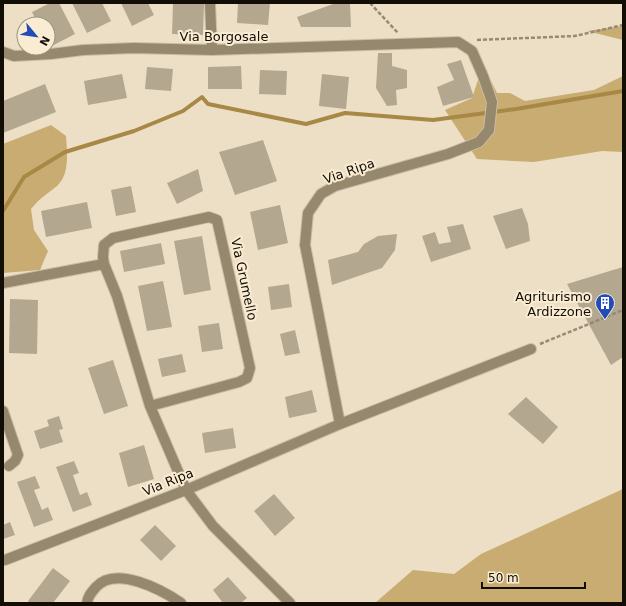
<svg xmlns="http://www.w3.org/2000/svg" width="626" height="606" font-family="'DejaVu Sans',sans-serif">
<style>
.green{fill:#c8ac72}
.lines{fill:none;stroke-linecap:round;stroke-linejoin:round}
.stream{stroke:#a78845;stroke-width:4}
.building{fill:#b3a78f}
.street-casing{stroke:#c9bda7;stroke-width:12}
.path{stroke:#948a78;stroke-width:2.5;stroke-dasharray:4 2;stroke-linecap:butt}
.street{stroke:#96886d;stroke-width:10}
.labels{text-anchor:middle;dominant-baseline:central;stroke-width:4;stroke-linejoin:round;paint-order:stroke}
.street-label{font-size:13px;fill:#120d05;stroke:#f9ecd2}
.poi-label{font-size:13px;fill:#120d05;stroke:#f9ecd2;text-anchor:end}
</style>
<rect width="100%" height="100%" fill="#ecdfc6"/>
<path class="green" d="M 623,26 L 623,40 L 587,31 Z
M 483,65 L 497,93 L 510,93 L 525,101 L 594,90 L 623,76 L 623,152 L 602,151 L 534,162 L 477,159 L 445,110 L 472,98 Z
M 51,125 L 66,136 C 67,151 70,175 57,186 C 46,195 41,197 31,209 L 34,230 L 48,251 L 40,270 L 3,273 L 3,144 Z
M 623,489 L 623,603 L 375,603 L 413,570 L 454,574 L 481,554 Z"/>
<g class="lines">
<path class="stream" d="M 3,211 L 24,177 L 65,152 L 134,131 L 183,111 L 202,97 L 208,104 L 306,124 L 345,113 L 433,120 L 516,109 L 623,91"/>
</g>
<path class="building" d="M 50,3 L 59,3 L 75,34 L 50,47 L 48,44 L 48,24 L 38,24 L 32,12 Z
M 72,3 L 102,3 L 111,21 L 87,33 Z
M 121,3 L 148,3 L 154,15 L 132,26 Z
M 173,3 L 204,3 L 203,35 L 172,34 Z
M 238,3 L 270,3 L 268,25 L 237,23 Z
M 336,3 L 350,3 L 351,27 L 301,27 L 297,17 Z
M 378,53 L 392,53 L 392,66 L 407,70 L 407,88 L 396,90 L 397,105 L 387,106 L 376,88 Z
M 461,60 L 474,97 L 443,106 L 437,87 L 454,80 L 447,64 Z
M 241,66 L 242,89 L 208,89 L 208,67 Z
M 147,67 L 173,69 L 171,91 L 145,89 Z
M 260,70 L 287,71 L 286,95 L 259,94 Z
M 122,74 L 127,98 L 88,105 L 84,81 Z
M 322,74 L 349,77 L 346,109 L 319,106 Z
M 45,84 L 56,112 L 3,133 L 3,101 Z
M 263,140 L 277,181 L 235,195 L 219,152 Z
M 198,169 L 203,191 L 177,204 L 167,183 Z
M 131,186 L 136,212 L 116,216 L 111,190 Z
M 87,202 L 92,228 L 46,237 L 41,211 Z
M 280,205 L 288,243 L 258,250 L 250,212 Z
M 522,208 L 528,224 L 530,241 L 506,249 L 493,216 Z
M 463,224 L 471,249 L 431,262 L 422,236 L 435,232 L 439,244 L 451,242 L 447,227 Z
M 397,234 L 395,250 L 382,268 L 332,285 L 328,260 L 358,252 L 364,244 L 378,236 Z
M 202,236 L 211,290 L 184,295 L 174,241 Z
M 161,243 L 165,264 L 124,272 L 120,251 Z
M 623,267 L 623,357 L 611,365 L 567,284 Z
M 163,281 L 172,327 L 147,331 L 138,286 Z
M 289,284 L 292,307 L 271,310 L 268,287 Z
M 10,299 L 38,300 L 37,354 L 9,353 Z
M 219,323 L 223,349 L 202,352 L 198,326 Z
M 295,330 L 300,353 L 285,356 L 280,334 Z
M 182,354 L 186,372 L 162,377 L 158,359 Z
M 113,360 L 128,406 L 104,414 L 88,368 Z
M 312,390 L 317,412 L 289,418 L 285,397 Z
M 526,397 L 558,427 L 543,444 L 508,414 Z
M 59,416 L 63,429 L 59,430 L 63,442 L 40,449 L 34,431 L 49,426 L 47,420 Z
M 233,428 L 236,448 L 205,453 L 202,433 Z
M 144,445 L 154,479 L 128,487 L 119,453 Z
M 74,461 L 79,473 L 73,475 L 80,495 L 87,492 L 92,505 L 73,512 L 56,467 Z
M 35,476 L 40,488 L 34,490 L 42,510 L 48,507 L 53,520 L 34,527 L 17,482 Z
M 274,494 L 295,518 L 275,536 L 254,511 Z
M 10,522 L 15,535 L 3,539 L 3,525 Z
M 155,525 L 176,546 L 161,561 L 140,540 Z
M 53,568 L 70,581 L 53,603 L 30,603 L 28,601 Z
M 228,577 L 247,598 L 241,603 L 223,603 L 213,590 Z"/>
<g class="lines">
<defs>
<path id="street" d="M 210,3 L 212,50
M 3,52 L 14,56 L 51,54 L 83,50 L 134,48 L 212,50 L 458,42 L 472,51 L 483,76 L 492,102 L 489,130 L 479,142 L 448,154 L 335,186 L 321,194 L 308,213 L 305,245 L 340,424
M 104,264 L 103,257 L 104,245 L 113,238 L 209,217 L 217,220 L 250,368 L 247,378 L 239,382 L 150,406
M 3,283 L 104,264 L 117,296 L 150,406 L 186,490 L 213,526 L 290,603
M 3,411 L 18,455 L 15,461 L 9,466
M 5,560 L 186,490 L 340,424 L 531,349
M 87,603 C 88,596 91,593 96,587 C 116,565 162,590 181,603"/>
</defs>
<use href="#street" class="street-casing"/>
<path class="path" d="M 370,3 L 398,33
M 477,40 L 575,36 L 623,25
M 540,344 L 623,310"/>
<use href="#street" class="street"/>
</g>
<defs>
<symbol id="building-pin" viewBox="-11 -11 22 30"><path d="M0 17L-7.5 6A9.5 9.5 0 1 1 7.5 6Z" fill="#204bb9" stroke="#f9ecd2"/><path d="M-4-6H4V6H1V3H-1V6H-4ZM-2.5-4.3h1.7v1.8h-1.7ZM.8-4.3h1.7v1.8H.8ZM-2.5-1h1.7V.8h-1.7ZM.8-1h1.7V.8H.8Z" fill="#fff"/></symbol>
</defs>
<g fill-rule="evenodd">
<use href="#building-pin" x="594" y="292" width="22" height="30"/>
</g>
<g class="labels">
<g class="street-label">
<text x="224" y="36">Via Borgosale</text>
<text transform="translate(349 171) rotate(-19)">Via Ripa</text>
<text transform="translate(244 279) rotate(78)">Via Grumello</text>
<text transform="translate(168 482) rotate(-22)">Via Ripa</text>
</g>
<g class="poi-label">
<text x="591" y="296">Agriturismo<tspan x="591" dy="15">Ardizzone</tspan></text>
</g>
</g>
<rect width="626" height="606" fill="none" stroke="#120d05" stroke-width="8"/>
<g transform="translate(36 36) rotate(119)"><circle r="19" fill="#f9ecd2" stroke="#9d9380"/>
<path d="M0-3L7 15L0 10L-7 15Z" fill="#204bb9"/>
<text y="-6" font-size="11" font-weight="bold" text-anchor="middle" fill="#120d05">N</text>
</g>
<path d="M482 582v6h103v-6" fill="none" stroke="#120d05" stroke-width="2"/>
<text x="488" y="582" font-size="12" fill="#120d05" stroke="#f9ecd2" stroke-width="3" paint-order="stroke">50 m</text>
</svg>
